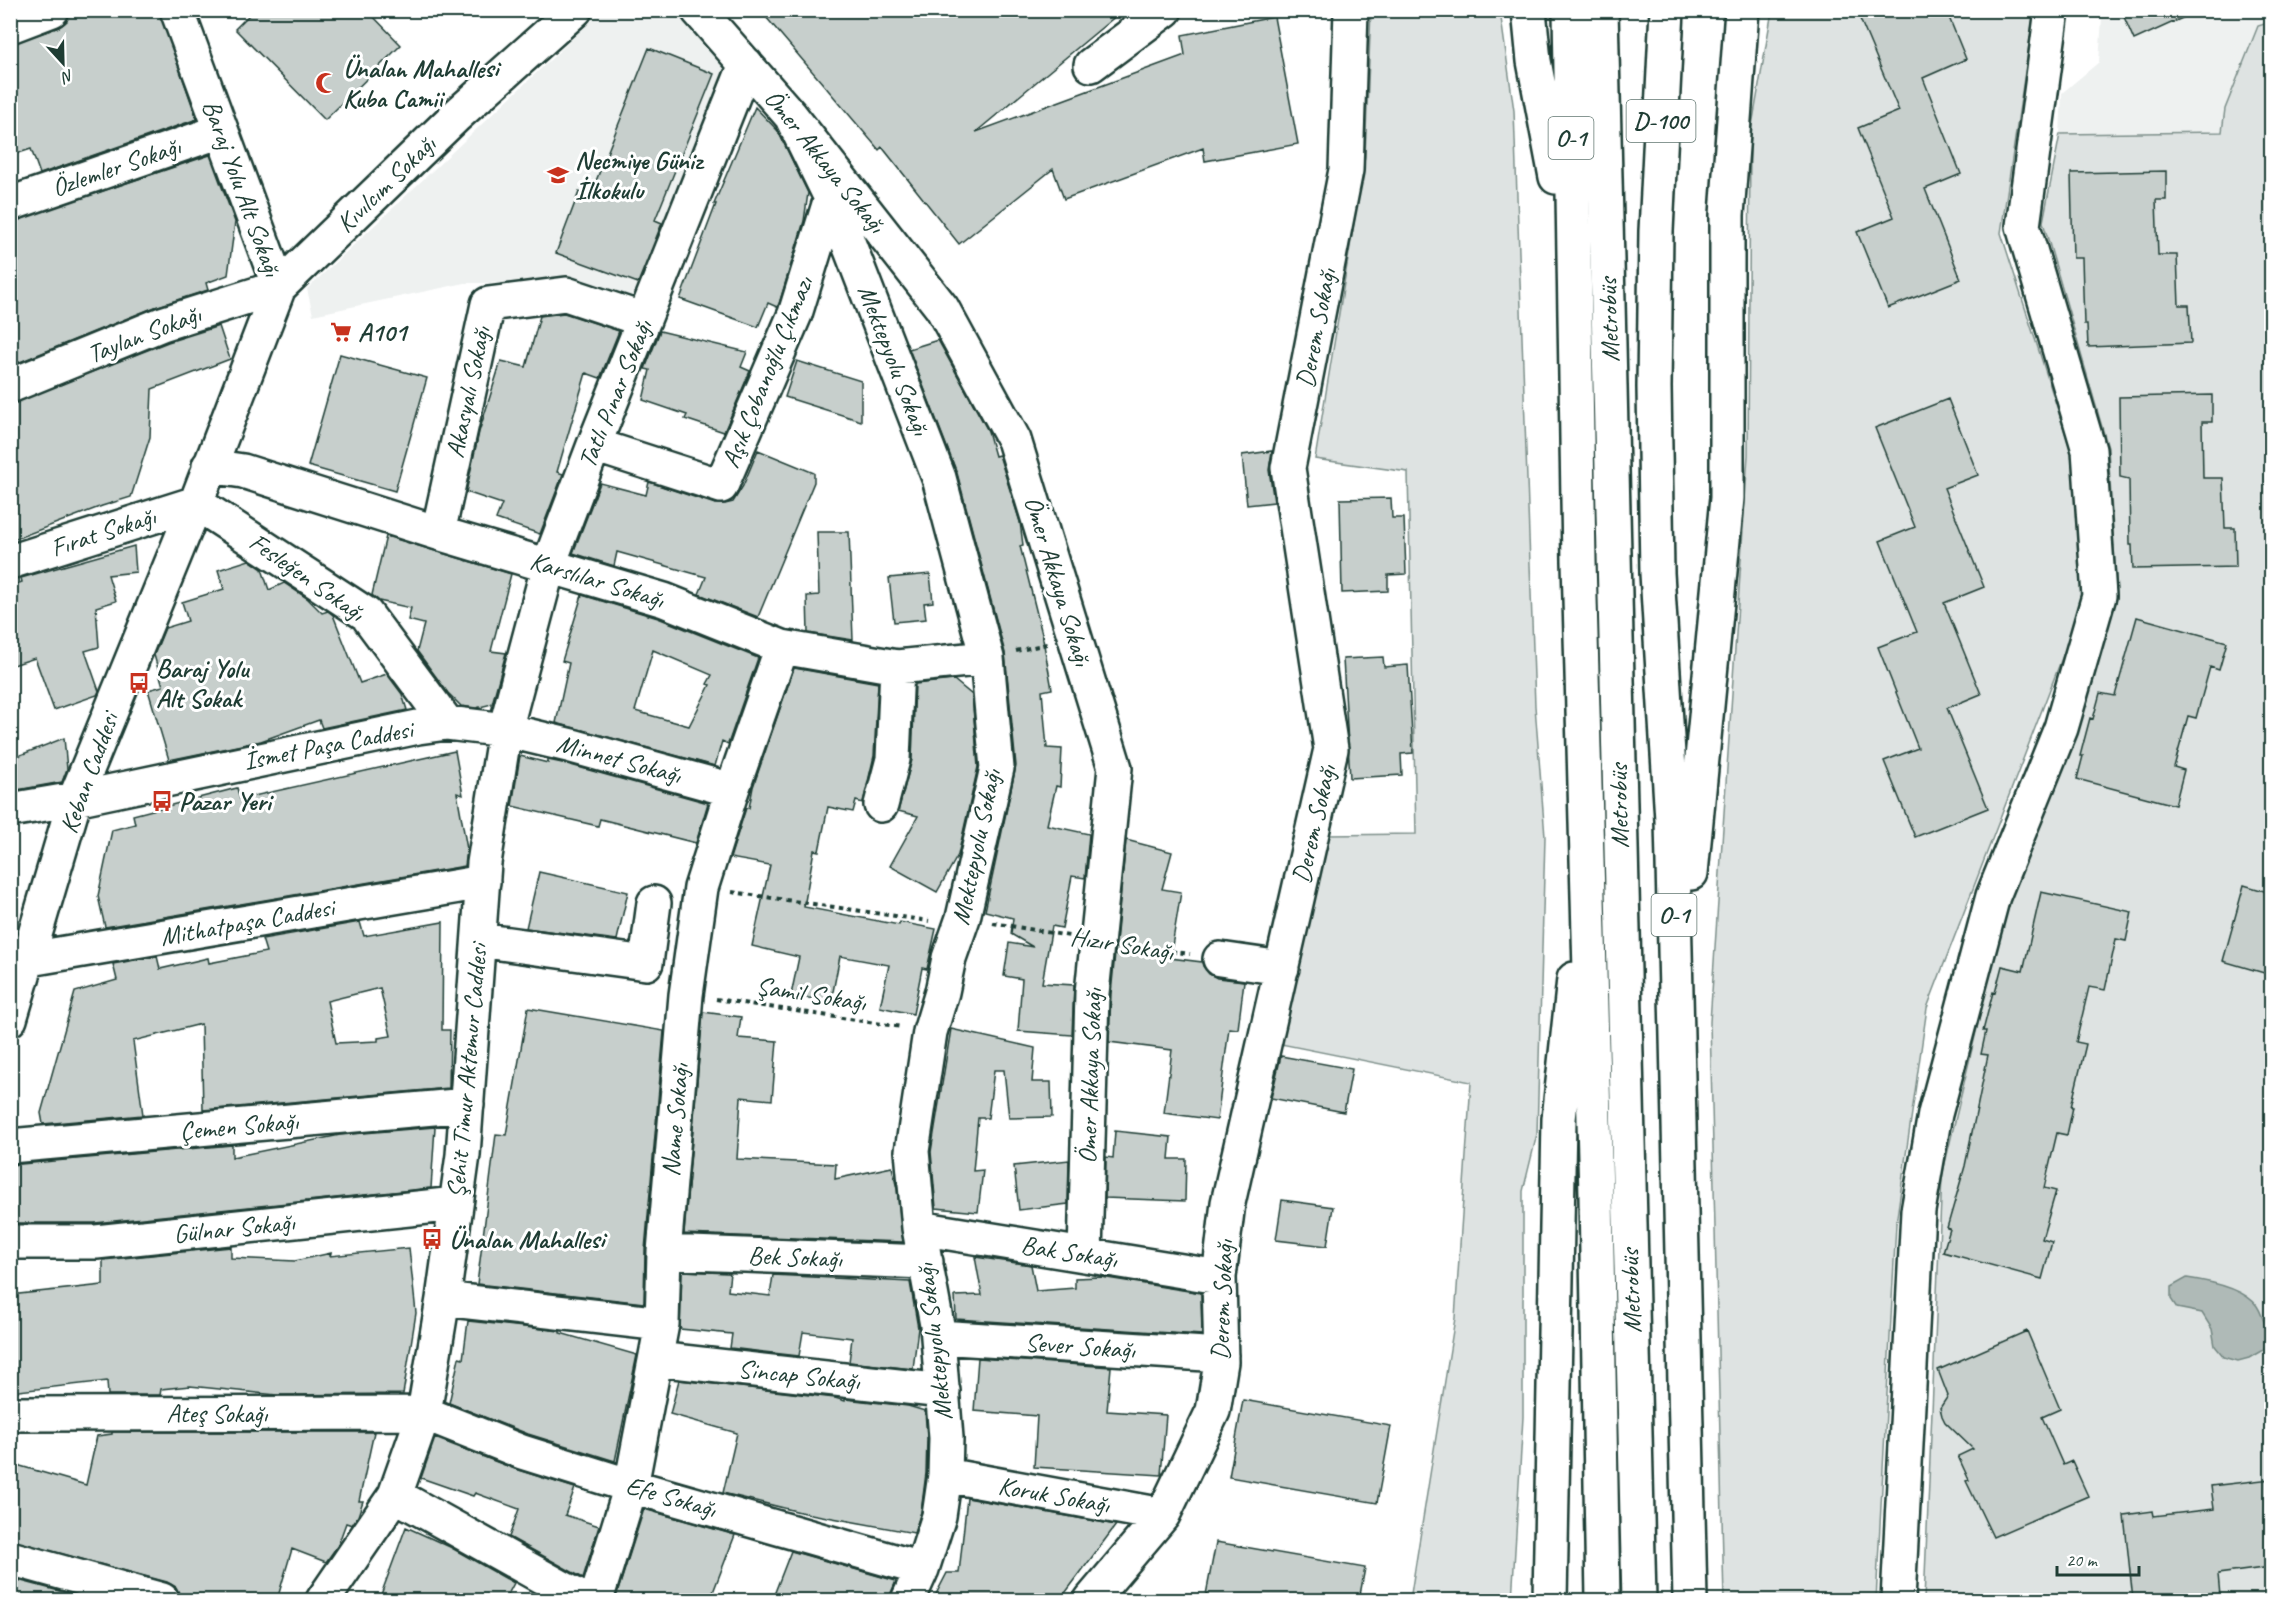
<svg xmlns="http://www.w3.org/2000/svg" width="2282" height="1611" font-family="Caveat,sans-serif">
<style>
.built{fill:#eef1f0}
.green{fill:#dee3e2;stroke:#7e908b;stroke-width:1.5}
.water{fill:#afbab7;stroke:#758883;stroke-width:1.5}
.building{fill:#c7cfcc;stroke:#1f3d34;stroke-width:1.5;fill-rule:evenodd}
.lines{fill:none;stroke-linecap:round;stroke-linejoin:round}
.minor-casing{stroke:#1f3d34;stroke-width:38}
.highway-casing{stroke:#1f3d34;stroke-width:38}
.path{stroke:#1f3d34;stroke-width:4;stroke-dasharray:4.5 4.5;stroke-linecap:butt}
.minor{stroke:#fff;stroke-width:33}
.highway{stroke:#fff;stroke-width:33}
.labels{text-anchor:middle;dominant-baseline:central;stroke-width:6;stroke-linejoin:round;paint-order:stroke}
.shield{fill:#fff;stroke:#627771;stroke-width:1.5}
.shield-label{font-size:24px;font-weight:bold;fill:#1f3d34}
.poi-label{font-size:26px;font-weight:bold;fill:#1f3d34;stroke:#fff;text-anchor:start}
.street-label{font-size:26px;fill:#1f3d34;stroke:#fff}
</style>
<rect width="100%" height="100%" fill="#fff"/>
<filter id="ink" filterUnits="userSpaceOnUse"><feTurbulence type="fractalNoise" baseFrequency=".0167" numOctaves="2"/><feDisplacementMap in="SourceGraphic" scale="12" xChannelSelector="R" yChannelSelector="G"/><feConvolveMatrix kernelMatrix="1 2 1 2 8 2 1 2 1" color-interpolation-filters="sRGB"/></filter>
<g filter="url(#ink)">
<path class="built" d="M 602,11 L 675,11 L 728,66 L 638,303 L 575,283 L 465,283 L 313,315 L 307,289 Z
M 2098,11 L 2271,11 L 2271,22 L 2258,27 L 2225,109 L 2222,132 L 2060,134 L 2062,93 L 2099,62 L 2102,18 Z"/>
<path class="green" d="M 1371,11 L 1500,11 L 1514,111 L 1535,706 L 1545,837 L 1537,1134 L 1523,1191 L 1523,1417 L 1512,1600 L 1410,1600 L 1455,1318 L 1471,1082 L 1276,1043 L 1327,835 L 1416,834 L 1408,472 L 1315,459 L 1365,156 Z
M 1772,11 L 2034,11 L 2001,233 L 2073,457 L 2084,601 L 1927,1008 L 1896,1224 L 1876,1600 L 1724,1600 L 1710,1022 L 1748,455 L 1750,137 Z
M 2271,22 L 2271,1600 L 1924,1600 L 1942,1176 L 2007,901 L 2036,833 L 2117,597 L 2108,448 L 2043,222 L 2060,134 L 2222,132 L 2225,109 L 2258,26 Z"/>
<path class="water" d="M 2187,1278 C 2208,1281 2244,1288 2257,1306 C 2263,1315 2266,1328 2269,1338 L 2263,1350 L 2249,1358 L 2238,1361 L 2224,1357 L 2215,1346 L 2212,1329 L 2202,1313 L 2177,1308 L 2171,1299 L 2171,1287 Z"/>
<path class="building" d="M 70,10 L 159,10 L 197,119 L 40,174 L 31,149 L 10,156 L 10,44 L 59,27 L 67,21 Z
M 254,10 L 367,10 L 401,45 L 325,120 L 235,29 Z
M 760,10 L 1123,10 L 976,132 L 1185,55 L 1182,35 L 1274,17 L 1298,144 L 1205,161 L 1203,148 L 1064,199 L 1053,169 L 959,244 L 882,147 L 879,150 Z
M 1881,10 L 1946,10 L 1966,59 L 1923,78 L 1961,174 L 1925,189 L 1961,279 L 1888,308 L 1857,232 L 1894,217 L 1858,128 L 1899,111 L 1860,19 Z
M 2121,10 L 2200,10 L 2134,40 Z
M 649,48 L 714,74 L 655,220 L 662,223 L 638,283 L 556,253 L 579,192 L 590,196 Z
M 755,107 L 778,131 L 808,193 L 804,221 L 779,304 L 777,307 L 768,303 L 758,327 L 680,299 L 716,204 L 714,204 Z
M 210,155 L 235,222 L 228,275 L 206,283 L 208,290 L 155,307 L 10,366 L 10,222 Z
M 2166,171 L 2166,200 L 2156,200 L 2158,255 L 2177,255 L 2179,305 L 2189,305 L 2191,343 L 2088,347 L 2087,324 L 2084,324 L 2082,258 L 2073,258 L 2071,173 Z
M 564,313 L 619,331 L 600,378 L 586,373 L 557,472 L 563,474 L 540,534 L 496,519 L 502,504 L 466,492 L 479,432 L 501,361 L 526,367 L 540,316 Z
M 219,326 L 230,359 L 152,389 L 150,437 L 131,497 L 102,506 L 10,541 L 10,404 L 168,342 Z
M 660,331 L 747,352 L 741,367 L 750,371 L 724,432 L 685,419 L 687,415 L 643,400 L 650,370 L 645,369 Z
M 938,340 L 988,431 L 995,456 L 999,455 L 1020,522 L 1023,545 L 1020,546 L 1042,634 L 1052,689 L 1042,691 L 1047,748 L 1062,749 L 1060,787 L 1056,786 L 1047,825 L 1089,834 L 1085,878 L 1072,876 L 1062,928 L 1052,926 L 1042,983 L 1074,985 L 1072,1035 L 1018,1031 L 1022,979 L 1004,976 L 1009,943 L 1033,947 L 1011,934 L 1013,918 L 985,911 L 1016,766 L 1005,653 L 957,473 L 909,349 Z
M 340,354 L 427,378 L 395,491 L 308,466 Z
M 797,361 L 861,381 L 861,421 L 785,397 Z
M 2212,395 L 2212,422 L 2202,422 L 2203,478 L 2223,478 L 2225,528 L 2235,528 L 2236,567 L 2133,569 L 2132,545 L 2130,545 L 2129,479 L 2120,477 L 2119,397 Z
M 1948,399 L 1978,475 L 1944,488 L 1984,587 L 1944,603 L 1981,694 L 1947,708 L 1988,808 L 1915,837 L 1884,761 L 1918,748 L 1878,647 L 1917,632 L 1880,541 L 1915,527 L 1875,428 Z
M 758,450 L 814,473 L 814,482 L 758,617 L 699,594 L 706,577 L 617,552 L 614,566 L 573,553 L 600,483 L 646,495 L 649,482 L 715,504 L 725,504 L 733,502 L 743,486 Z
M 1272,451 L 1269,470 L 1274,502 L 1247,505 L 1242,455 Z
M 1391,498 L 1392,518 L 1404,518 L 1406,574 L 1388,575 L 1388,591 L 1342,593 L 1340,499 Z
M 817,532 L 849,532 L 853,640 L 808,633 L 807,596 L 819,595 Z
M 386,536 L 511,574 L 491,651 L 506,653 L 492,704 L 476,708 L 461,706 L 448,693 L 417,651 L 424,624 L 408,620 L 411,608 L 379,601 L 372,595 Z
M 134,546 L 136,572 L 108,575 L 116,601 L 96,607 L 99,647 L 85,651 L 99,691 L 97,695 L 54,710 L 35,658 L 10,666 L 10,586 L 22,582 L 21,578 Z
M 249,560 L 262,569 L 269,590 L 284,583 L 308,599 L 322,613 L 328,611 L 333,615 L 360,683 L 387,674 L 402,694 L 407,710 L 322,728 L 319,720 L 261,741 L 169,760 L 148,690 L 163,686 L 154,655 L 165,628 L 188,621 L 182,602 L 224,589 L 218,570 Z
M 930,574 L 933,602 L 924,603 L 926,619 L 894,622 L 889,578 Z
M 582,595 L 658,618 L 758,658 L 728,744 L 722,741 L 715,766 L 556,723 L 569,663 L 562,661 ZM 653,650 L 712,675 L 707,684 L 710,685 L 689,726 L 635,711 Z
M 2137,617 L 2227,642 L 2219,670 L 2210,667 L 2196,718 L 2188,716 L 2174,767 L 2184,770 L 2175,805 L 2077,779 L 2083,756 L 2080,756 L 2090,718 L 2093,719 L 2100,693 L 2115,696 Z
M 1383,657 L 1384,667 L 1408,665 L 1413,753 L 1401,754 L 1402,775 L 1350,778 L 1343,659 Z
M 794,668 L 878,683 L 874,756 L 863,803 L 856,801 L 853,812 L 828,807 L 819,851 L 814,850 L 804,907 L 899,925 L 900,922 L 936,929 L 927,969 L 922,968 L 913,1014 L 880,1007 L 889,965 L 840,956 L 831,1002 L 791,995 L 799,957 L 752,946 L 770,865 L 730,858 L 746,808 L 749,808 L 753,787 Z
M 954,680 L 972,695 L 978,767 L 958,855 L 937,892 L 890,866 L 918,816 L 898,811 L 912,760 L 915,684 Z
M 64,738 L 67,769 L 62,782 L 17,790 L 10,774 L 10,759 Z
M 455,751 L 463,795 L 457,793 L 467,849 L 465,866 L 105,927 L 98,896 L 112,830 L 135,824 L 133,815 L 237,788 L 240,799 Z
M 520,756 L 548,763 L 548,760 L 567,764 L 708,803 L 696,843 L 600,819 L 598,826 L 512,806 Z
M 1126,840 L 1172,852 L 1162,889 L 1181,892 L 1170,958 L 1202,962 L 1203,966 L 1209,974 L 1217,978 L 1244,981 L 1238,1029 L 1229,1028 L 1217,1120 L 1164,1113 L 1172,1050 L 1109,1042 L 1111,994 Z
M 539,872 L 628,892 L 617,940 L 526,928 Z
M 2244,885 L 2271,893 L 2271,975 L 2223,961 Z
M 2041,892 L 2132,912 L 2126,941 L 2116,939 L 2105,990 L 2089,987 L 2076,1042 L 2086,1044 L 2071,1107 L 2073,1107 L 2067,1135 L 2057,1133 L 2044,1188 L 2056,1191 L 2042,1239 L 2052,1242 L 2042,1279 L 1943,1252 L 1950,1229 L 1947,1228 L 1965,1166 L 1988,1055 L 1981,1054 L 1986,1031 L 1983,1031 L 1993,992 L 1995,993 L 2002,966 L 2023,971 Z
M 360,922 L 364,936 L 443,922 L 442,1030 L 450,1030 L 449,1088 L 203,1110 L 201,1024 L 133,1041 L 143,1115 L 43,1124 L 41,1113 L 75,992 L 117,980 L 113,964 L 157,956 L 160,969 L 208,958 L 209,963 L 266,952 L 262,939 ZM 380,988 L 391,1036 L 378,1038 L 378,1041 L 336,1043 L 327,1001 Z
M 528,1008 L 664,1031 L 645,1250 L 644,1303 L 477,1284 L 496,1134 L 506,1135 Z
M 703,1012 L 741,1017 L 738,1038 L 777,1041 L 772,1100 L 741,1097 L 737,1159 L 836,1164 L 835,1179 L 892,1167 L 897,1189 L 903,1242 L 684,1234 Z
M 951,1029 L 1035,1048 L 1032,1082 L 1051,1082 L 1052,1117 L 1009,1118 L 1004,1070 L 994,1070 L 988,1118 L 978,1118 L 973,1171 L 983,1170 L 978,1212 L 936,1208 L 931,1152 Z
M 1281,1056 L 1352,1069 L 1344,1112 L 1271,1098 Z
M 435,1127 L 431,1188 L 95,1223 L 10,1223 L 10,1165 L 232,1145 L 232,1157 L 340,1135 Z
M 1115,1131 L 1171,1137 L 1169,1159 L 1186,1159 L 1185,1201 L 1105,1198 L 1106,1157 L 1113,1158 Z
M 1069,1160 L 1068,1204 L 1019,1210 L 1014,1166 Z
M 1282,1200 L 1333,1207 L 1327,1246 L 1276,1240 Z
M 231,1247 L 231,1258 L 295,1261 L 331,1253 L 330,1256 L 409,1248 L 416,1313 L 403,1394 L 277,1395 L 190,1386 L 161,1389 L 160,1395 L 108,1395 L 107,1381 L 10,1392 L 10,1295 L 103,1285 L 103,1260 Z
M 975,1257 L 1031,1265 L 1036,1291 L 1075,1288 L 1075,1278 L 1101,1277 L 1201,1293 L 1202,1335 L 956,1319 L 955,1296 L 982,1295 Z
M 682,1271 L 730,1273 L 728,1291 L 770,1296 L 773,1275 L 910,1282 L 918,1328 L 913,1369 L 849,1362 L 852,1338 L 803,1332 L 799,1356 L 730,1348 L 732,1334 L 680,1329 Z
M 468,1321 L 560,1331 L 560,1333 L 637,1355 L 615,1461 L 528,1434 L 449,1403 L 459,1358 L 463,1359 Z
M 2027,1331 L 2060,1409 L 2042,1417 L 2063,1465 L 2072,1461 L 2088,1496 L 1993,1537 L 1966,1481 L 1969,1480 L 1958,1456 L 1973,1449 L 1945,1422 L 1942,1416 L 1940,1408 L 1948,1396 L 1938,1370 Z
M 978,1358 L 1111,1367 L 1107,1411 L 1166,1415 L 1161,1475 L 1034,1467 L 1037,1416 L 974,1411 Z
M 679,1380 L 835,1398 L 845,1401 L 845,1399 L 908,1406 L 925,1411 L 927,1438 L 926,1473 L 921,1512 L 914,1533 L 800,1512 L 723,1493 L 737,1433 L 670,1414 Z
M 1243,1400 L 1391,1426 L 1377,1503 L 1229,1477 Z
M 112,1432 L 374,1432 L 359,1501 L 363,1501 L 358,1516 L 352,1525 L 346,1523 L 338,1545 L 326,1562 L 292,1549 L 277,1600 L 180,1600 L 180,1595 L 176,1587 L 167,1582 L 10,1540 L 10,1463 L 86,1485 L 97,1436 L 112,1434 Z
M 435,1438 L 515,1469 L 575,1488 L 565,1515 L 599,1526 L 583,1578 L 509,1537 L 519,1509 L 475,1493 L 473,1496 L 421,1478 Z
M 2271,1479 L 2271,1567 L 2218,1574 L 2220,1596 L 2178,1600 L 2133,1600 L 2124,1515 L 2153,1511 L 2154,1516 L 2214,1509 L 2211,1486 Z
M 967,1498 L 1116,1525 L 1060,1600 L 933,1600 L 947,1573 L 959,1573 Z
M 644,1509 L 735,1535 L 710,1600 L 615,1600 Z
M 406,1527 L 450,1547 L 514,1583 L 505,1600 L 379,1600 Z
M 1216,1542 L 1365,1568 L 1359,1600 L 1205,1600 Z
M 791,1551 L 896,1581 L 888,1600 L 772,1600 Z
M 10,1578 L 93,1600 L 10,1600 Z"/>
<g class="lines">
<defs>
<path id="minor" d="M 698,10 L 791,116 L 942,308 L 1014,440 L 1115,768 L 1092,993 L 1085,1255
M 1601,10 L 1639,1600
M 10,26 L 52,10
M 1091,65 L 1165,10
M 791,116 L 831,198 L 939,478 L 987,658 L 997,768 L 963,918 L 949,958 L 942,992 L 930,1032 L 912,1151 L 919,1228 L 937,1325 L 946,1438 L 945,1475 L 939,1516 L 922,1569 L 908,1600
M 10,204 L 221,131
M 10,386 L 162,324 L 279,287 L 456,116 L 575,10
M 594,445 L 721,486 L 795,314 L 831,198
M 209,466 L 243,471 L 438,533 L 664,600 L 782,647 L 897,667 L 987,658
M 438,533 L 488,304 L 566,294 L 644,320
M 10,562 L 196,503 L 366,614 L 447,723
M 881,805 L 893,759 L 897,667
M 10,810 L 75,799 L 418,727 L 447,723 L 505,730 L 572,746 L 732,790
M 479,940 L 646,963 L 654,903
M 1220,959 L 1282,968
M 12,962 L 483,882
M 10,1019 L 75,799 L 196,503 L 279,287 L 177,10
M 10,1146 L 467,1105
M 919,1228 L 1219,1277
M 10,1242 L 96,1242 L 456,1204
M 664,1252 L 926,1262
M 443,1299 L 662,1324
M 938,1337 L 1221,1355
M 656,1359 L 943,1391
M 10,1414 L 424,1413 L 522,1452 L 631,1486 L 922,1569
M 945,1475 L 1163,1515
M 395,1495 L 584,1600
M 10,1558 L 162,1600
M 323,1600 L 395,1495 L 424,1413 L 443,1299 L 463,1155 L 484,863 L 505,730 L 549,564 L 594,445 L 746,64
M 596,1600 L 631,1486 L 662,1324 L 664,1252 L 686,995 L 701,888 L 732,790 L 782,647
M 1091,1600 L 1163,1515 L 1213,1411 L 1221,1362 L 1219,1277 L 1228,1203 L 1331,749 L 1288,468 L 1346,170 L 1351,10
M 1898,1600 L 1918,1211 L 1935,1114 L 1993,896 L 2061,728 L 2099,596 L 2089,450 L 2023,226 L 2052,10"/>
<path id="highway" d="M 1529,10 L 1534,61 L 1556,177
M 1570,10 L 1579,561 L 1596,1195 L 1603,1600
M 1667,10 L 1656,231 L 1654,387 L 1657,573 L 1672,820 L 1690,1600
M 1691,873 L 1727,498 L 1727,215 L 1742,10
M 1550,1600 L 1559,1119 L 1574,979"/>
</defs>
<use href="#minor" class="minor-casing"/>
<use href="#highway" class="highway-casing"/>
<path class="path" d="M 1016,651 L 1047,644
M 732,892 L 929,921
M 993,923 L 1069,936
M 1127,945 L 1190,954
M 716,999 L 902,1027"/>
<use href="#minor" class="minor"/>
<use href="#highway" class="highway"/>
</g>
</g>
<defs>
<symbol id="mosque-bare" viewBox="-9 -9 18 18"><path d="M3.5-4.9A6 6 0 1 0 3.5 4.9A5 5 0 1 1 3.5-4.9Z" fill="#c8321e" stroke="#fff" stroke-width="2.5" paint-order="stroke"/></symbol>
<symbol id="school-bare" viewBox="-9 -9 18 18"><path d="M0-5L7-2L0 1L-7-2ZM-4 1L0 2.5L4 1V4Q0 6-4 4Z" fill="#c8321e" stroke="#fff" stroke-width="2.5" paint-order="stroke"/></symbol>
<symbol id="supermarket-bare" viewBox="-9 -9 18 18"><path d="M-6-5.5h2.5l.6 2H6L4.5 2H-2.5L-4.4-4H-6ZM-1.5 3.2a1.3 1.3 0 1 0 .1 0ZM3 3.2a1.3 1.3 0 1 0 .1 0Z" fill="#c8321e" stroke="#fff" stroke-width="2.5" paint-order="stroke"/></symbol>
<symbol id="bus-bare" viewBox="-9 -9 18 18"><path d="M-5-6H5V4H4V6H2V4H-2V6H-4V4H-5ZM-3.5-4V0h7V-4ZM-3.5 1.2v1.5H-2V1.2ZM2 1.2v1.5H3.5V1.2Z" fill="#c8321e" stroke="#fff" stroke-width="2.5" paint-order="stroke"/></symbol>
</defs>
<g fill-rule="evenodd">
<use href="#mosque-bare" x="311" y="68" width="30" height="30"/>
<use href="#school-bare" x="543" y="160" width="30" height="30"/>
<use href="#supermarket-bare" x="326" y="317" width="30" height="30"/>
<use href="#bus-bare" x="124" y="668" width="30" height="30"/>
<use href="#bus-bare" x="147" y="786" width="30" height="30"/>
<use href="#bus-bare" x="417" y="1224" width="30" height="30"/>
</g>
<g class="labels">
<g class="shield">
<rect x="1626.5" y="100" width="69" height="42" rx="4.5"/>
<rect x="1548.5" y="117" width="45" height="42" rx="4.5"/>
<rect x="1651.5" y="894" width="45" height="42" rx="4.5"/>
</g>
<g class="shield-label">
<text x="1661" y="121">D-100</text>
<text x="1571" y="138">O-1</text>
<text x="1674" y="915">O-1</text>
</g>
<g class="poi-label">
<text x="343" y="68">Ünalan Mahallesi<tspan x="343" dy="30">Kuba Camii</tspan></text>
<text x="575" y="160">Necmiye Güniz<tspan x="575" dy="30">İlkokulu</tspan></text>
<text x="358" y="332">A101</text>
<text x="156" y="668">Baraj Yolu<tspan x="156" dy="30">Alt Sokak</tspan></text>
<text x="179" y="801">Pazar Yeri</text>
<text x="449" y="1239">Ünalan Mahallesi</text>
</g>
<g class="street-label">
<text transform="translate(825 161) rotate(51)">Ömer Akkaya Sokağı</text>
<text transform="translate(116 167) rotate(-19)">Özlemler Sokağı</text>
<text transform="translate(386 184) rotate(-44)">Kıvılcım Sokağı</text>
<text transform="translate(242 188) rotate(70)">Baraj Yolu Alt Sokağı</text>
<text transform="translate(1609 320) rotate(-92)">Metrobüs</text>
<text transform="translate(1316 328) rotate(-79)">Derem Sokağı</text>
<text transform="translate(144 334) rotate(-21)">Taylan Sokağı</text>
<text transform="translate(894 360) rotate(69)">Mektepyolu Sokağı</text>
<text transform="translate(767 372) rotate(-68)">Aşık Çobanoğlu Çıkmazı</text>
<text transform="translate(468 392) rotate(-78)">Akasyalı Sokağı</text>
<text transform="translate(615 394) rotate(-68)">Tatlı Pınar Sokağı</text>
<text transform="translate(103 532) rotate(-18)">Fırat Sokağı</text>
<text transform="translate(307 577) rotate(35)">Fesleğen Sokağı</text>
<text transform="translate(597 580) rotate(17)">Karslılar Sokağı</text>
<text transform="translate(1058 581) rotate(73)">Ömer Akkaya Sokağı</text>
<text transform="translate(328 745) rotate(-11)">İsmet Paşa Caddesi</text>
<text transform="translate(619 759) rotate(15)">Minnet Sokağı</text>
<text transform="translate(89 773) rotate(-70)">Keban Caddesi</text>
<text transform="translate(1619 806) rotate(-91)">Metrobüs</text>
<text transform="translate(1314 824) rotate(-77)">Derem Sokağı</text>
<text transform="translate(976 847) rotate(-78)">Mektepyolu Sokağı</text>
<text transform="translate(247 922) rotate(-10)">Mithatpaşa Caddesi</text>
<text transform="translate(1122 944) rotate(9)">Hızır Sokağı</text>
<text transform="translate(811 994) rotate(9)">Şamil Sokağı</text>
<text transform="translate(467 1071) rotate(-85)">Şehit Timur Aktemur Caddesi</text>
<text transform="translate(1090 1076) rotate(-88)">Ömer Akkaya Sokağı</text>
<text transform="translate(675 1120) rotate(-85)">Name Sokağı</text>
<text transform="translate(239 1126) rotate(-5)">Çemen Sokağı</text>
<text transform="translate(234 1228) rotate(-6)">Gülnar Sokağı</text>
<text transform="translate(1069 1252) rotate(9)">Bak Sokağı</text>
<text transform="translate(795 1257) rotate(2)">Bek Sokağı</text>
<text transform="translate(1631 1291) rotate(-92)">Metrobüs</text>
<text transform="translate(1222 1300) rotate(-88)">Derem Sokağı</text>
<text transform="translate(934 1342) rotate(-97)">Mektepyolu Sokağı</text>
<text transform="translate(1080 1346) rotate(4)">Sever Sokağı</text>
<text transform="translate(799 1375) rotate(6)">Sincap Sokağı</text>
<text x="217" y="1413">Ateş Sokağı</text>
<text transform="translate(1054 1495) rotate(10)">Koruk Sokağı</text>
<text transform="translate(671 1497) rotate(16)">Efe Sokağı</text>
</g>
</g>
<rect width="2282" height="1611" fill="none" stroke="#fff" stroke-width="36"/>
<rect x="18" y="18" width="2246" height="1575" fill="none" stroke="#1f3d34" stroke-width="2" filter="url(#ink)"/>
<g transform="translate(63 63) rotate(158)" stroke="#ffffff" stroke-width="4.5" paint-order="stroke">
<path d="M0-4.5L10 22L0 15L-10 22Z" fill="#1f3d34"/>
<text y="-9" font-size="16" font-weight="bold" text-anchor="middle" fill="#1f3d34">N</text>
</g>
<path d="M2057 1566v9h82v-9" fill="none" stroke="#1f3d34" stroke-width="3"/>
<text x="2066" y="1566" font-size="18" fill="#1f3d34" stroke="#ffffff" stroke-width="4.5" paint-order="stroke">20 m</text>
</svg>
